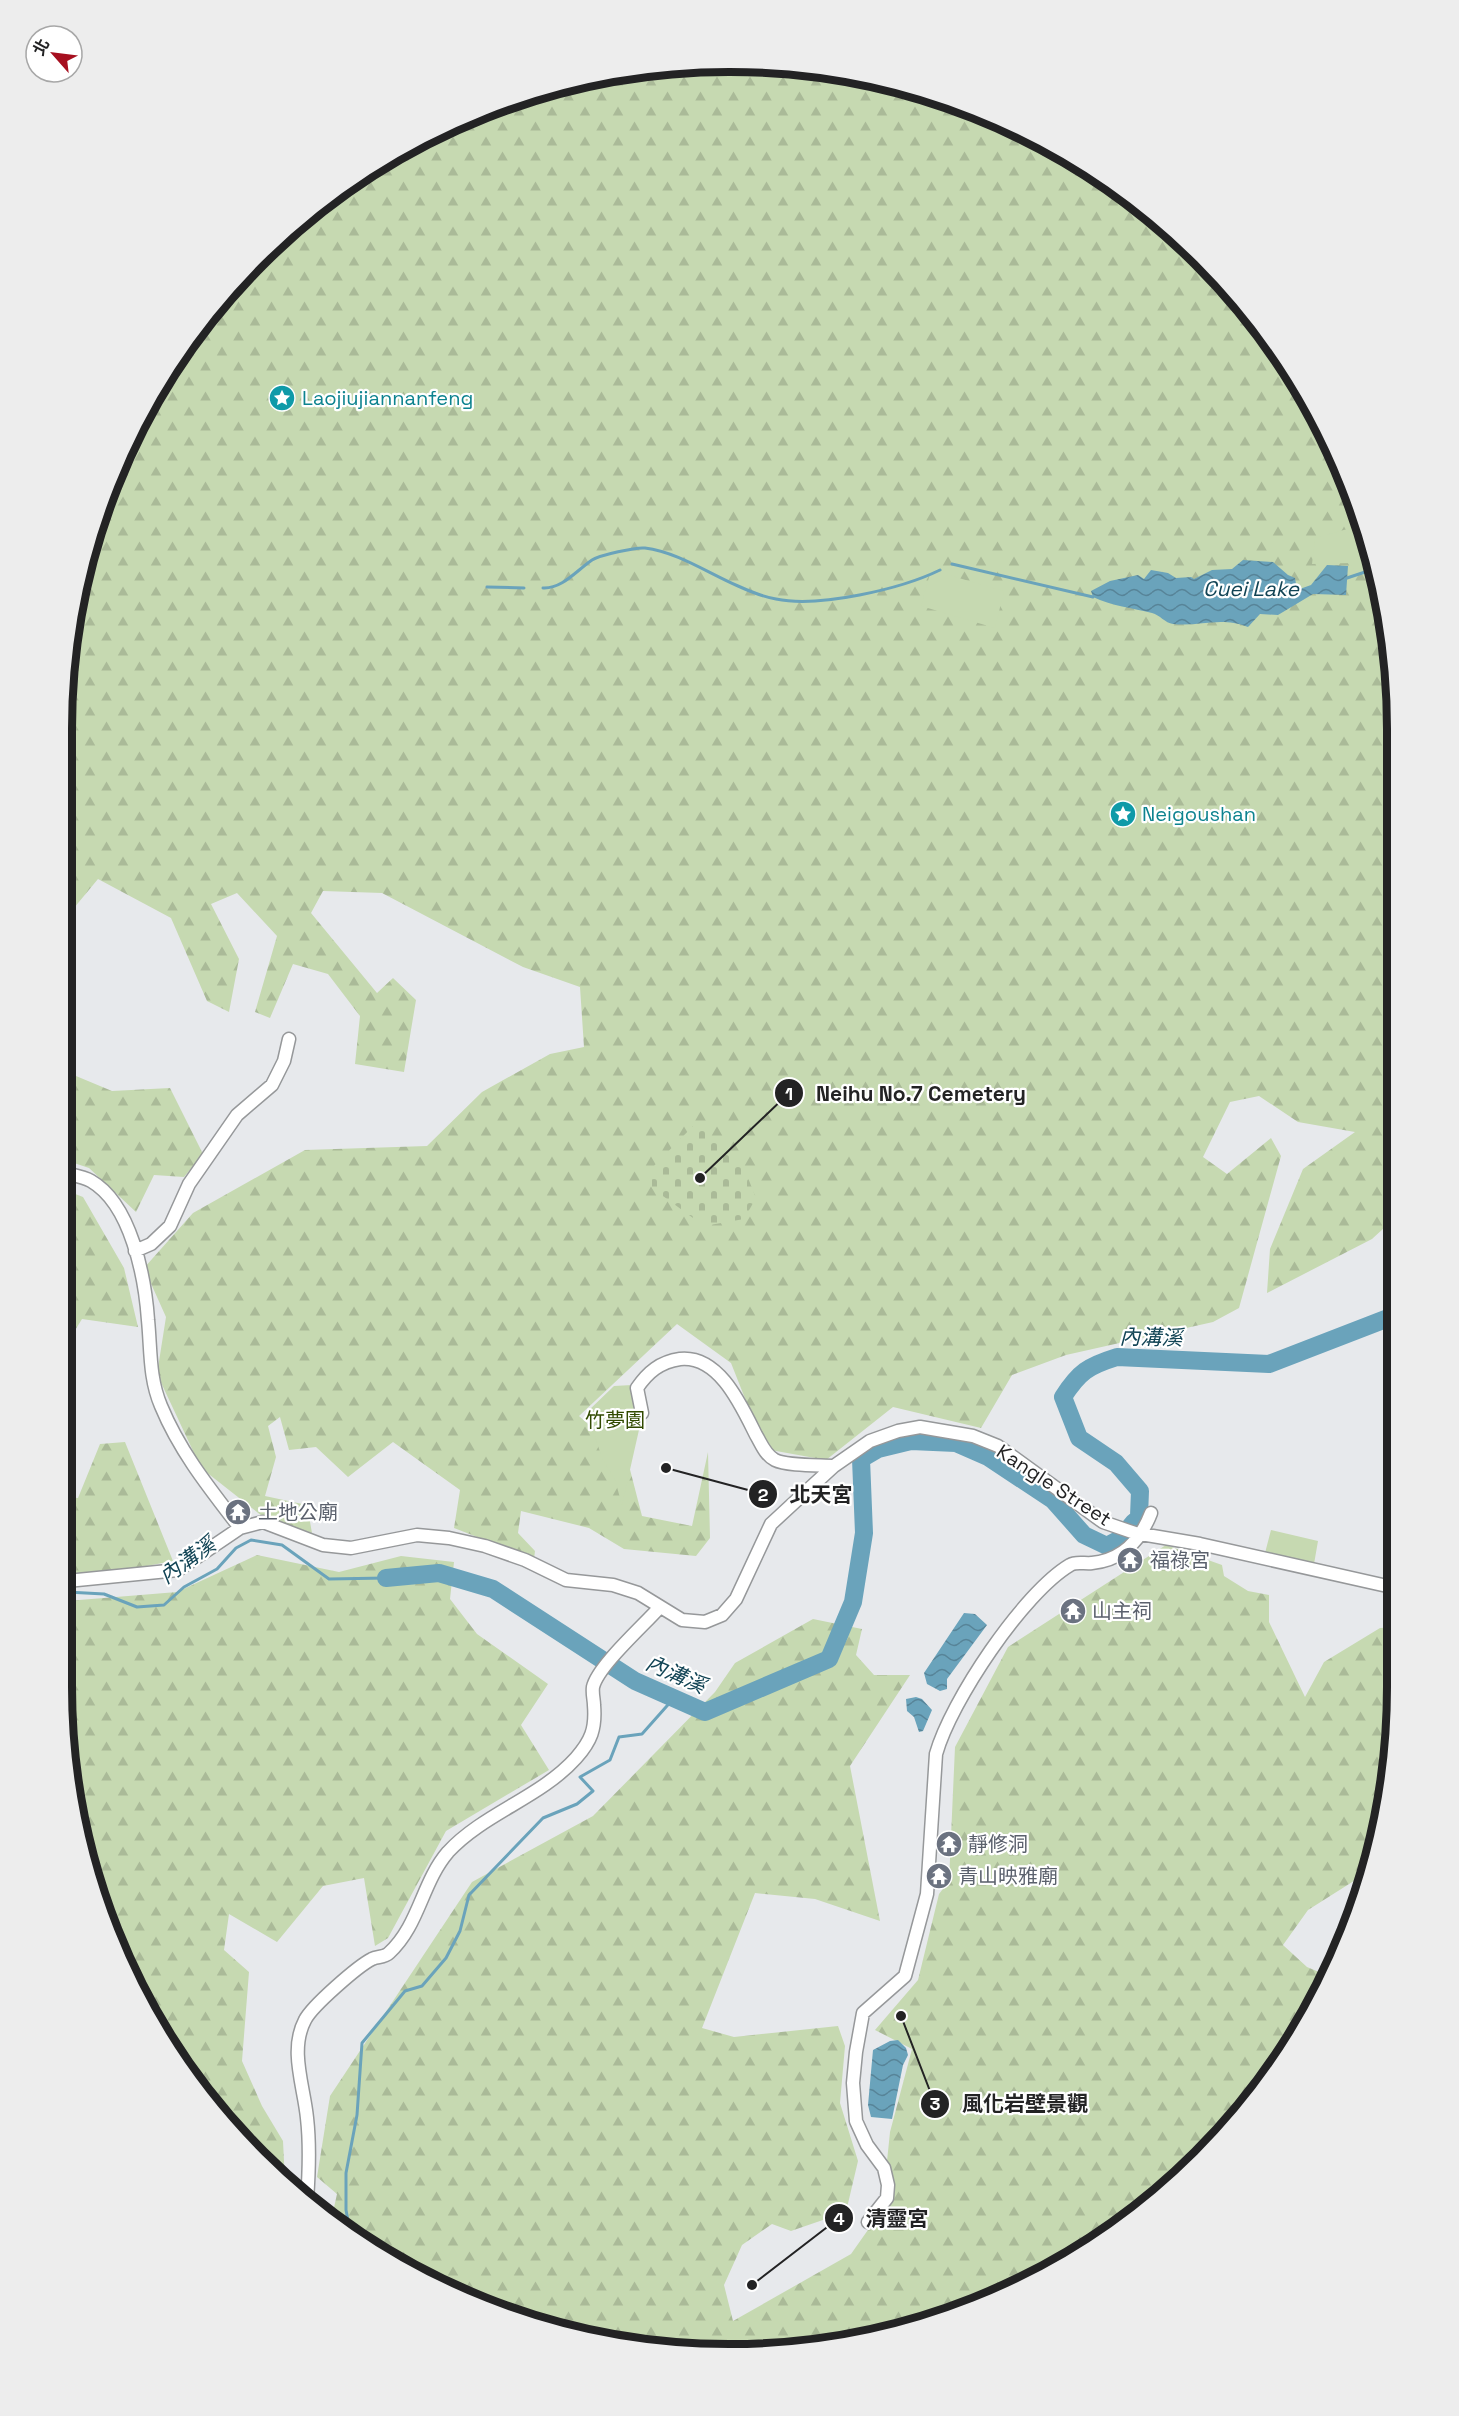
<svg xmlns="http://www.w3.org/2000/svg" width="1459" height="2416" font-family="'Space Grotesk','Noto Sans TC',sans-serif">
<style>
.forest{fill:url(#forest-firs)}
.cemetery{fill:url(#cemetery-stones)}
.park{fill:#c6d9b1}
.water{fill:url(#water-waves)}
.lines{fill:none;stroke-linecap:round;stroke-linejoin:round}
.stream{stroke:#6aa3bb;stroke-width:3}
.river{stroke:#6aa3bb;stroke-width:18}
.minor-casing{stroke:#96989a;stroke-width:15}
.minor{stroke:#fff;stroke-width:12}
.labels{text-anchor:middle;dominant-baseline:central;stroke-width:4.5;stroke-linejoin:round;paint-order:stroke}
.culture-label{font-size:20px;fill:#0d838f;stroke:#fff;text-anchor:start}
.park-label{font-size:20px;fill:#314a00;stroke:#fff}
.street-label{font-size:20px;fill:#232324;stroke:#fff}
.worship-label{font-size:20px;fill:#5b616d;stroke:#fff;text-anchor:start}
.water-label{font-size:21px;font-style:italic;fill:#124455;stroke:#fff}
.rim{fill:none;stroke:#232324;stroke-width:8}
.leader{fill:none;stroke:#232324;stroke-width:2}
.callout-dot{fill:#232324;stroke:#fff;stroke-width:2}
.mark-label{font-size:18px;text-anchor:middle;font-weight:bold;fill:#fff}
.callout-label{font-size:21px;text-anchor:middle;font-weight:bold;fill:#232324;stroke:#fff;stroke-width:4.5;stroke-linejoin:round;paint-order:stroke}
</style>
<defs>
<pattern id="forest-firs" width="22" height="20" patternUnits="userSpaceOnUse" patternTransform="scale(1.5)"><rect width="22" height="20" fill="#c6d9b1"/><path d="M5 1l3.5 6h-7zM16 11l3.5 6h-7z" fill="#aaba98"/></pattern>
<pattern id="cemetery-stones" width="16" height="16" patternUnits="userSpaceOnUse" patternTransform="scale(1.5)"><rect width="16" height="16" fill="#c6d9b1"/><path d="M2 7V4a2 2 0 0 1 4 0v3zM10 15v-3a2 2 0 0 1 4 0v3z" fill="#aaba98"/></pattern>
<pattern id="water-waves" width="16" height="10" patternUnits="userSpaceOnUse" patternTransform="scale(1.5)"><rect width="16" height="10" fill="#6aa3bb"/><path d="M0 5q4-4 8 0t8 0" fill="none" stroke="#578498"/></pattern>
</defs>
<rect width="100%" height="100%" fill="#e7e9ec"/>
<path class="forest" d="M 730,62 L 860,74 L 985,112 L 1101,174 L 1231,289 L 1308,396 L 1375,556 L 1396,685 L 1396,1217 L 1372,1239 L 1267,1293 L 1270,1249 L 1303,1169 L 1355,1132 L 1298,1122 L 1259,1096 L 1230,1102 L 1203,1157 L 1227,1174 L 1271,1138 L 1281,1156 L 1239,1308 L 1213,1322 L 1066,1355 L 1012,1375 L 981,1428 L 893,1407 L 826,1460 L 765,1449 L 731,1363 L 677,1324 L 579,1416 L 627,1458 L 642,1516 L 692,1526 L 708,1452 L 710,1538 L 696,1556 L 624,1549 L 589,1528 L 521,1511 L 518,1533 L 535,1551 L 534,1559 L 454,1528 L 460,1490 L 393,1442 L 348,1477 L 316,1447 L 289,1450 L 280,1417 L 268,1426 L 276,1457 L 265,1496 L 307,1505 L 312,1533 L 262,1516 L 201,1468 L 157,1374 L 166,1317 L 144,1268 L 193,1213 L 305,1150 L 427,1146 L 482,1092 L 550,1054 L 584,1047 L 580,987 L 523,967 L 382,893 L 323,891 L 311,913 L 377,993 L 393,978 L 416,1000 L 404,1072 L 355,1064 L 360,1016 L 328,974 L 293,964 L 270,1018 L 255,1012 L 277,936 L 237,893 L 211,904 L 239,959 L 229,1012 L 207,1001 L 171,918 L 98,879 L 64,920 L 63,685 L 97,514 L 174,358 L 257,257 L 359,174 L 474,112 L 600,74 Z
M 64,945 L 76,986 L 72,1009 L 64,1007 Z
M 64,1071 L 112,1091 L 170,1088 L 203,1154 L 184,1177 L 154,1175 L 136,1212 L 89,1168 L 65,1160 Z
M 65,1190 L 83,1197 L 124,1268 L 138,1327 L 82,1319 L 66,1345 Z
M 125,1442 L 173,1561 L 99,1575 L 66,1575 L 66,1497 L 78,1498 L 100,1444 Z
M 1166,1545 L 1222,1565 L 1224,1576 L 1248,1591 L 1269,1595 L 1269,1622 L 1305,1697 L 1324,1662 L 1380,1628 L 1396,1627 L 1396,1731 L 1368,1872 L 1308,1910 L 1283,1945 L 1307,1967 L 1326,1975 L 1285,2058 L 1202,2159 L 1136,2217 L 1025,2285 L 944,2319 L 817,2349 L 729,2354 L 600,2342 L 515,2319 L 358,2242 L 329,2218 L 333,2212 L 337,2194 L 317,2177 L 330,2096 L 472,1882 L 593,1816 L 715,1692 L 735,1663 L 813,1619 L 862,1629 L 856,1655 L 874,1675 L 910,1675 L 850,1766 L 880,1921 L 815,1899 L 755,1893 L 702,2028 L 734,2037 L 838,2026 L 845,2046 L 840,2103 L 858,2161 L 846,2212 L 791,2231 L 772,2224 L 742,2245 L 724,2285 L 733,2321 L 851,2254 L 882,2210 L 890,2132 L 912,2049 L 875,2030 L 918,1980 L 939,1894 L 949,1881 L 955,1747 L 1008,1647 Z
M 257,1555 L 339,1572 L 401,1556 L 454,1562 L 450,1599 L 477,1634 L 548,1684 L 521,1725 L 549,1770 L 446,1831 L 388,1938 L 375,1946 L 364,1878 L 323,1886 L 277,1942 L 229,1914 L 224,1950 L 249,1972 L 242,2061 L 262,2106 L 283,2141 L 285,2181 L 257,2159 L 199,2093 L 131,1982 L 97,1901 L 67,1774 L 67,1601 L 177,1592 Z"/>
<path class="cemetery" d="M 696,1123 L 742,1163 L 756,1198 L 744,1219 L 704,1226 L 652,1188 L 652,1168 Z"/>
<path class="park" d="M 1358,526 L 1362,527 L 1376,563 L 1358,575 L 1350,563 L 1312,564 L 1315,538 Z
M 931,570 L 1004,591 L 995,628 L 921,606 Z
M 632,1385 L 641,1421 L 622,1505 L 615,1480 L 602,1458 L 587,1412 L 614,1386 Z
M 1271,1530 L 1318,1541 L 1314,1564 L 1265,1553 Z"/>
<path class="water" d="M 1243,560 L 1273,562 L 1288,575 L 1295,578 L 1297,590 L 1311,585 L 1327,565 L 1348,566 L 1346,595 L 1313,594 L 1278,615 L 1260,614 L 1248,627 C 1220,616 1200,627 1173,624 C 1165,623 1160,615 1152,613 C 1133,608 1111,606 1093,597 L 1091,591 L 1110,581 L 1138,575 L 1144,579 L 1151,570 L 1168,573 L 1176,578 L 1191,577 L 1194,579 L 1212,570 L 1232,569 Z
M 964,1613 L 975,1614 L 987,1625 L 947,1679 L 947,1689 L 940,1691 L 927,1684 L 924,1673 Z
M 916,1697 L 922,1699 L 932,1710 L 923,1731 L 919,1732 L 914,1717 L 907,1711 L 906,1699 Z
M 898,2040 L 906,2048 L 908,2055 L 903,2065 L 892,2119 L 871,2117 L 868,2105 L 873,2050 L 890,2041 Z"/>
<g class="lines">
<path class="stream" d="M 952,564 L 1093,597
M 1347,578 L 1377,568
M 487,587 L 524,588
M 543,588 C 562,589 576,571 592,560 C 600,555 636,547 645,548 C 677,552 708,573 738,586 C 749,591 764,597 776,599 C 819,608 901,589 940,570
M 67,1592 L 104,1594 L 137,1607 L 164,1605 L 184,1587 L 217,1569 L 236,1548 L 251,1540 L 282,1545 L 329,1579 L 386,1578
M 351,2236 L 346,2210 L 346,2173 L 357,2115 L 362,2043 L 405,1991 L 422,1986 L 446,1958 L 460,1931 L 469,1895 L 543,1818 L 577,1804 L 593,1791 L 580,1777 L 610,1760 L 619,1737 L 642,1734 L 674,1698"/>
<path class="river" d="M 1139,1516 L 1140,1491 L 1116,1463 L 1079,1438 L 1063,1397 C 1079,1372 1088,1366 1117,1357 L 1269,1364 L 1396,1315
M 386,1578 L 439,1573 L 493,1589 L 635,1681 L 705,1712 L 829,1659 L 853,1602 L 864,1533 L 861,1459 L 878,1449 L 911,1441 L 956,1443 L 988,1457 L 1053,1500 L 1084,1535 L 1107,1546 L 1120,1539 L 1134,1522"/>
<defs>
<path id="minor" d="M 65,1173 C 73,1175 84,1177 91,1181 C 131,1204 145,1277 148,1320 C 151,1350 149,1378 161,1406 C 180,1452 210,1489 240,1528
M 135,1251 L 151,1244 L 170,1226 L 189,1184 L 237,1115 L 272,1085 L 284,1061 L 289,1039
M 642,1413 L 637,1388 C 648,1372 660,1362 680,1359 C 719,1355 741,1405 756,1435 C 761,1443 765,1455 775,1460 C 787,1466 820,1465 834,1466
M 67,1581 L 178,1570 L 240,1528 L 263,1522 L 323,1545 L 351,1548 L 417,1535 L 449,1538 L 485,1546 L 525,1560 L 566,1580 L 613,1585 L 638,1593 L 682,1620 L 705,1622 L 722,1615 L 736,1599 L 771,1524 L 798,1499 L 834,1466 L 870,1441 L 898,1431 L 920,1427 L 973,1436 L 998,1446 L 1103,1522 L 1135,1533 L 1200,1544 L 1396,1588
M 307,2200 C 309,2173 310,2144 307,2118 C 304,2086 289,2050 305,2020 C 312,2006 358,1966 372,1959 C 377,1956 384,1958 389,1953 C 419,1926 422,1882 448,1852 C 484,1813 540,1798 576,1758 C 591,1741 596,1729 594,1705 C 594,1700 592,1693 593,1687 C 598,1666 643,1626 659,1608
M 868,2222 L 887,2198 L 888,2185 L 884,2168 L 867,2145 L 856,2121 L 853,2083 L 856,2052 L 863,2013 L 905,1976 L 927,1894 L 936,1754 C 951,1701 1023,1593 1070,1565 C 1076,1561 1085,1564 1092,1563 C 1123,1560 1141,1539 1151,1513"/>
</defs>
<use href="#minor" class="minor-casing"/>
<use href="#minor" class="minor"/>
</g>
<defs>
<symbol id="sight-disc" viewBox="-11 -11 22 22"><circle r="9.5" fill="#0f9aa8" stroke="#fff"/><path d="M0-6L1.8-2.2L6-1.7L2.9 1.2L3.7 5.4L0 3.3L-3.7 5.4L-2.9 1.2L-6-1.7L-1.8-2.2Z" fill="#fff"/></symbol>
<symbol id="temple-disc" viewBox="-11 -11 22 22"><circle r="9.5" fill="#6b7280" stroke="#fff"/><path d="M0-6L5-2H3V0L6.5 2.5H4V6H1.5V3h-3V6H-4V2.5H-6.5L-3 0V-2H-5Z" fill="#fff"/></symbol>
</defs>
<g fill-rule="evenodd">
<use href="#sight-disc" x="267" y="383" width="30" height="30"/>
<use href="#sight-disc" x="1108" y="799" width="30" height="30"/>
<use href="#temple-disc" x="223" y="1497" width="30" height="30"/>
<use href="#temple-disc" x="1115" y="1545" width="30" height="30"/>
<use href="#temple-disc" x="1058" y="1596" width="30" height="30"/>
<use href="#temple-disc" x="934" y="1829" width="30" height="30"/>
<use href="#temple-disc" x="924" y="1861" width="30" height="30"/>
</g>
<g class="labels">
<g class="culture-label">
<text x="302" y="398">Laojiujiannanfeng</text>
<text x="1142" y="814">Neigoushan</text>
</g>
<g class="park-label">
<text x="615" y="1420">竹夢園</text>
</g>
<g class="street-label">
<text transform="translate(1054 1485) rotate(33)">Kangle Street</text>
</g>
<g class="worship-label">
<text x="258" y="1512">土地公廟</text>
<text x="1150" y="1560">福祿宮</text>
<text x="1092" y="1611">山主祠</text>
<text x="968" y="1844">靜修洞</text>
<text x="958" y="1876">青山映雅廟</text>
</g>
<g class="water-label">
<text x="1251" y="588">Cuei Lake</text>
<text transform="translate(1151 1337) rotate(1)">內溝溪</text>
<text transform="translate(187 1560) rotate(-36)">內溝溪</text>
<text transform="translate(676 1674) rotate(24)">內溝溪</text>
</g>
</g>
<path d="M0 0H1459V2416H0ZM729 72H730A657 657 0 0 1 1387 729V1687A657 657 0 0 1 730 2344H729A657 657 0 0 1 72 1687V729A657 657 0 0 1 729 72Z" fill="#ededed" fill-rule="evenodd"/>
<path class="rim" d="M729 72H730A657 657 0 0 1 1387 729V1687A657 657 0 0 1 730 2344H729A657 657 0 0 1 72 1687V729A657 657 0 0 1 729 72Z"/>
<path class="leader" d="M700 1178L789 1093M666 1468L763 1494M901 2016L935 2104M752 2285L839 2218"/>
<g class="callout-dot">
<circle cx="700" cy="1178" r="6"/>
<circle cx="666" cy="1468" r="6"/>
<circle cx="901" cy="2016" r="6"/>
<circle cx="752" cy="2285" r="6"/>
<circle cx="789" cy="1093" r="15"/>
<circle cx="763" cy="1494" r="15"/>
<circle cx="935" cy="2104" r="15"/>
<circle cx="839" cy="2218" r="15"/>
</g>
<g class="mark-label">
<text x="789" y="1100">1</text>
<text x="763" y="1501">2</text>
<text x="935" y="2110">3</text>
<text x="839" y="2225">4</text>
</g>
<g class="callout-label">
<text x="921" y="1101">Neihu No.7 Cemetery</text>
<text x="821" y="1502">北天宮</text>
<text x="1025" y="2111">風化岩壁景觀</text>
<text x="897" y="2226">清靈宮</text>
</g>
<g transform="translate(54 54) rotate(298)"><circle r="28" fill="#ffffff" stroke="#a7a7a7" stroke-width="1.5"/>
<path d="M0-4.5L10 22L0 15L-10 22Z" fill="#a60f1f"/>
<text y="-9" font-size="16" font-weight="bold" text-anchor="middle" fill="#232324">北</text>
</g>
</svg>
